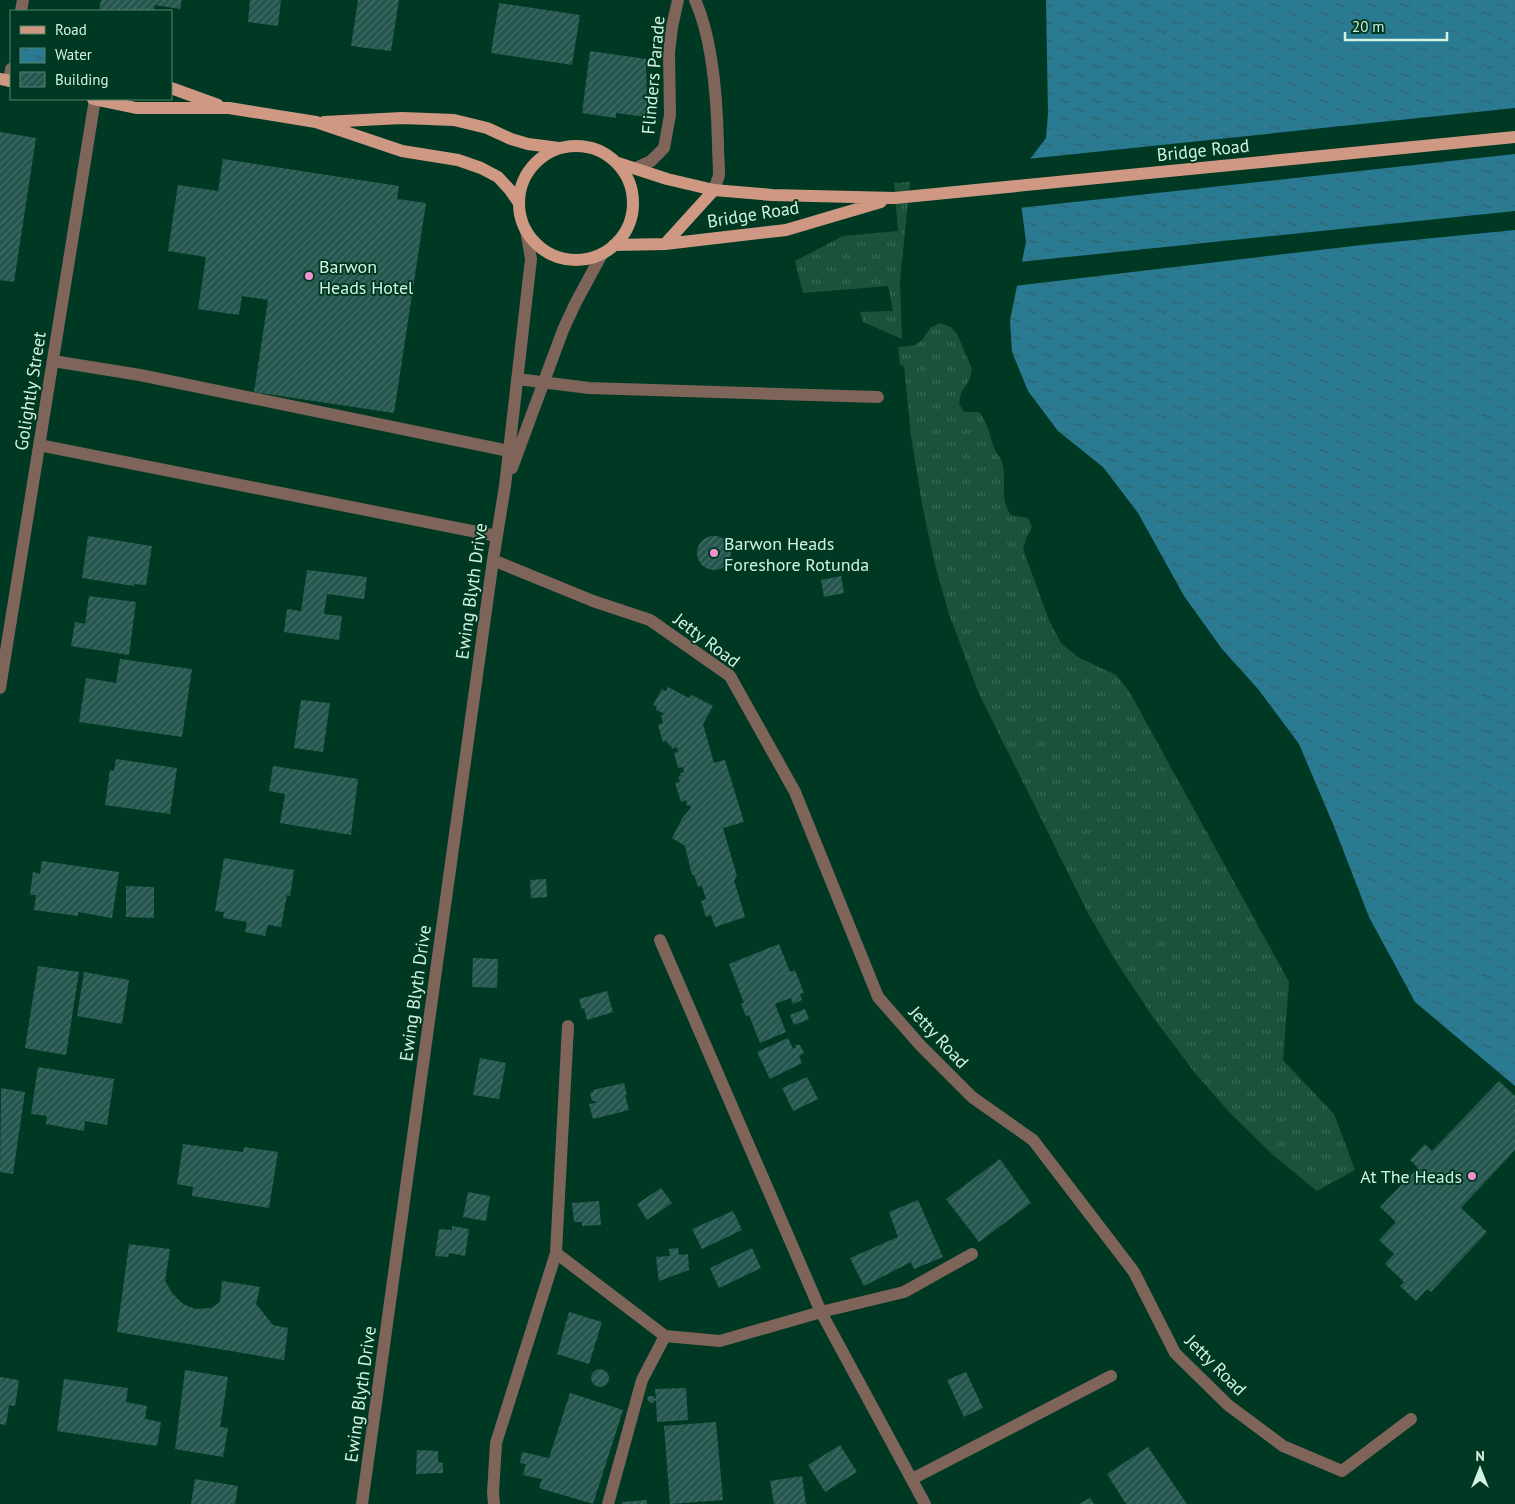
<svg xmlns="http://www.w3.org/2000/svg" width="1515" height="1504" font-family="'PT Sans',sans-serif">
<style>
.grass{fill:url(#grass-tufts)}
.water{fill:url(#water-ripples)}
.pier{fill:#003923}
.building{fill:url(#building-hatch)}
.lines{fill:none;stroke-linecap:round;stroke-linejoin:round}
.minor{stroke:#7f645a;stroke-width:12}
.major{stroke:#cf9883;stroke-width:12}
.poi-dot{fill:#f590d1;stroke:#003923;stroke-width:2}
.labels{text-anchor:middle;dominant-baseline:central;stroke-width:4;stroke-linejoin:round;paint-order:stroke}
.street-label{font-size:18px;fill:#d1f3e0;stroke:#003923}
.poi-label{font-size:18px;fill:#d1f3e0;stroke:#003923;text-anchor:start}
</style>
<defs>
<pattern id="grass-tufts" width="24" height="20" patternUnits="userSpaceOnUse" patternTransform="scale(1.25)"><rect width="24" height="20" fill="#1a523a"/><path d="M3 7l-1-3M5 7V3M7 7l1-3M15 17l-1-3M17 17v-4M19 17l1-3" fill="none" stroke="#3a6b56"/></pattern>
<pattern id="water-ripples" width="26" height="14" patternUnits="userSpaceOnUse" patternTransform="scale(1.25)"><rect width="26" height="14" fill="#2a7a92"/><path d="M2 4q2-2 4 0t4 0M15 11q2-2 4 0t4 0" fill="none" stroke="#34626a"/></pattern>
<pattern id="building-hatch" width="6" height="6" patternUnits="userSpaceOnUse" patternTransform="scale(1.25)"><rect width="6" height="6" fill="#25574f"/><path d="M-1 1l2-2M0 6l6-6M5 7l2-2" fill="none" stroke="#447068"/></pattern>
</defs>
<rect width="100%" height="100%" fill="#003923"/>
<path class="grass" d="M 910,182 L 900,281 L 902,339 L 863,322 L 860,312 L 893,311 L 888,286 L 803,293 L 795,261 L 843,236 L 898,231 L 894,183 Z
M 940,323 L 951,327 L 957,334 L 972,369 L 970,379 L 961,393 L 959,404 L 964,412 L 979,412 C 990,427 989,436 996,452 C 998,455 1001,458 1002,462 C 1008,480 998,497 1011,515 L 1028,518 L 1032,527 L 1027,536 L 1023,549 L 1049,620 L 1061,643 L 1078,657 L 1116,675 L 1129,691 L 1289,982 L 1283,1060 L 1334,1114 L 1355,1170 L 1317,1191 L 1274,1156 L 1229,1112 L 1195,1073 L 1155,1020 L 1117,963 L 1089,915 L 979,694 L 949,614 L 935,565 L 922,504 L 911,436 L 904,366 L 900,365 L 898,347 L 915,345 L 922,340 L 931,327 Z"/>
<path class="water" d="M 1046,0 L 1515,0 L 1515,1086 L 1415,1002 L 1369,917 L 1333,824 L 1299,744 L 1258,689 L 1222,649 L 1184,596 L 1138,513 L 1103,467 L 1058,431 L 1028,391 L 1012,352 L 1010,320 L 1026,242 L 1019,188 L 1024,167 L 1046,138 L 1048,113 Z"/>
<path class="pier" d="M 1515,108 L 1515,154 L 1019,208 L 1017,189 L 1021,166 L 1027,159 Z
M 1515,211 L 1515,230 L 1362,245 L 1014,286 L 1019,262 Z"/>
<path class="building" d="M 101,0 L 182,0 L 180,9 L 155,5 L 154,11 L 99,11 Z
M 250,0 L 281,0 L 278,26 L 248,22 Z
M 358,0 L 399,0 L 391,51 L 351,46 Z
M 499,3 L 580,15 L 572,65 L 491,53 Z
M 590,51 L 646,59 L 647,105 L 645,117 L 616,113 L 616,118 L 582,113 Z
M 0,132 L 36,138 L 14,282 L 0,280 Z
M 223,159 L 399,186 L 397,199 L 426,203 L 394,413 L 254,392 L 268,300 L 242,296 L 239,315 L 198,309 L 206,257 L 168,251 L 178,185 L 218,191 Z
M697 553a17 17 0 1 1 34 0a17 17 0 1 1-34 0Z
M 88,536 L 152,546 L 146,585 L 134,584 L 134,586 L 82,578 Z
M 307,570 L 367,577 L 364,599 L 327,594 L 324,614 L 342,616 L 339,640 L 284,632 L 287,609 L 301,611 Z
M 841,576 L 844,593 L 824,597 L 821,580 Z
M 89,596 L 136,602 L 129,655 L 71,646 L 75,622 L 85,624 Z
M 120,659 L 192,669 L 182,737 L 79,722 L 86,678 L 116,683 Z
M 668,687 L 689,698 L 692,695 L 713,706 L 703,724 L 714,763 L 725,760 L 744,822 L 723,828 L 737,876 L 735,877 L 736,879 L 734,880 L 745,917 L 715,927 L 711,915 L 706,917 L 701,901 L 706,899 L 702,886 L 698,887 L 694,875 L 692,875 L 685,846 L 672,838 L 683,817 L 691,808 L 690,805 L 687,806 L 686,800 L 681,802 L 675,783 L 680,782 L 678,777 L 681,776 L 680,773 L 684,772 L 683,767 L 678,768 L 674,753 L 678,752 L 677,747 L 672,749 L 671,745 L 669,746 L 667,741 L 663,742 L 658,725 L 663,723 L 661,715 L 665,714 L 656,710 L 657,707 L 653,705 L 662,689 L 666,691 Z
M 301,700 L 330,703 L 323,752 L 294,748 Z
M 116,759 L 177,768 L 170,814 L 105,805 L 110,770 L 114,771 Z
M 273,766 L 358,779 L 351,835 L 280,823 L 285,794 L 269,791 Z
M 224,858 L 294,870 L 290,896 L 287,895 L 281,927 L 268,925 L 265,936 L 245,932 L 247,922 L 223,918 L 224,912 L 215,911 Z
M 42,861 L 119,872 L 112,918 L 78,912 L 78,916 L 34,910 L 36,895 L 30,895 L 33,872 L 40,874 Z
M 546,879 L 547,897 L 531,898 L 530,880 Z
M 126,886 L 154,887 L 154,918 L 126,917 Z
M 779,944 L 790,972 L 795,970 L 804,993 L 800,994 L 802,1000 L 793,1004 L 791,998 L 775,1004 L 786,1032 L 760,1043 L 749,1015 L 746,1016 L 741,1004 L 744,1003 L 729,964 Z
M 473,958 L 498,959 L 497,988 L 472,987 Z
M 38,966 L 79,972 L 66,1055 L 25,1048 Z
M 84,972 L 129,980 L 122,1024 L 77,1016 Z
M 607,991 L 613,1012 L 587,1020 L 584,1008 L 582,1009 L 579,999 Z
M 805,1009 L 809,1019 L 794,1025 L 790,1015 Z
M 788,1038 L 793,1049 L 796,1047 L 795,1045 L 800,1045 L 804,1053 L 799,1056 L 802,1063 L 770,1079 L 757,1052 Z
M 480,1058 L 506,1063 L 499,1099 L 473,1095 Z
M 38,1067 L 114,1079 L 107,1125 L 85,1121 L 84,1131 L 46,1124 L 47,1116 L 31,1114 Z
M 807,1077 L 818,1099 L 793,1111 L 782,1088 Z
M 1499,1081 L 1515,1096 L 1515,1150 L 1461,1208 L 1487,1232 L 1431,1292 L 1427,1289 L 1416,1301 L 1400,1286 L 1404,1282 L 1385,1264 L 1394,1254 L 1379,1240 L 1396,1222 L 1380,1207 L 1418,1168 L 1410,1160 L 1425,1144 L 1432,1151 Z
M 624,1083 L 627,1095 L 625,1095 L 629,1110 L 593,1119 L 589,1104 L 596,1103 L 595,1101 L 592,1101 L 590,1093 L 593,1092 L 593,1090 Z
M 1,1088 L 25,1092 L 13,1174 L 0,1172 Z
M 183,1144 L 243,1152 L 244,1147 L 278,1152 L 269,1208 L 192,1196 L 193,1187 L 177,1184 Z
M 1000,1159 L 1031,1203 L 979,1242 L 946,1199 Z
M 661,1188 L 672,1203 L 647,1220 L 637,1204 Z
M 468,1192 L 490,1196 L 486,1221 L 463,1217 Z
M 918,1200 L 943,1257 L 914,1269 L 911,1262 L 864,1286 L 850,1258 L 898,1237 L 889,1212 Z
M 599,1201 L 601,1225 L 582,1226 L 582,1222 L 574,1222 L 572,1203 Z
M 733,1211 L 742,1230 L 702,1249 L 692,1229 Z
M 452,1226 L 469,1229 L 465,1256 L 449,1253 L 448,1257 L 435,1256 L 439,1229 L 452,1230 Z
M 129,1244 L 170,1249 L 165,1281 L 172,1293 L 183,1304 L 195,1309 L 211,1308 L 220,1302 L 222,1281 L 260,1287 L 256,1304 L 273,1325 L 288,1328 L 284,1360 L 117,1332 Z
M 678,1248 L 679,1255 L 688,1254 L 689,1270 L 659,1281 L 656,1257 L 670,1256 L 669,1249 Z
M 752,1248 L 761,1268 L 719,1288 L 710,1268 Z
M 569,1312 L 602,1322 L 589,1364 L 557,1354 Z
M591 1378a9 9 0 1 1 18 0a9 9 0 1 1-18 0Z
M 185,1370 L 228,1377 L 220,1427 L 228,1428 L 223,1457 L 175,1449 Z
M 966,1372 L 983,1408 L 964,1417 L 947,1380 Z
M 0,1377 L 19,1380 L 15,1406 L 9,1405 L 6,1425 L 0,1424 Z
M 64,1379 L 128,1388 L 126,1402 L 147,1406 L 145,1419 L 161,1422 L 157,1446 L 57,1431 Z
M 686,1388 L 688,1420 L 657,1422 L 656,1400 L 652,1403 L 649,1402 L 647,1399 L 649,1396 L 653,1396 L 656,1399 L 655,1389 Z
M 570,1393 L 623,1410 L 593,1504 L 539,1488 L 542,1479 L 523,1475 L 526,1464 L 520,1463 L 522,1452 L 549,1458 Z
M 716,1422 L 723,1500 L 670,1504 L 664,1426 Z
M 840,1445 L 857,1472 L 825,1492 L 808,1465 Z
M 1148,1447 L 1187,1504 L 1126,1504 L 1107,1474 Z
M 417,1450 L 438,1451 L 438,1462 L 443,1463 L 443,1473 L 416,1474 Z
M 802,1476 L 806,1504 L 774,1504 L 770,1481 Z
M 195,1479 L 238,1486 L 235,1504 L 191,1504 Z
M 1090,1498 L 1094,1504 L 1079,1504 Z
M 647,1500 L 647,1504 L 622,1504 L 622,1502 Z"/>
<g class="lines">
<path class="minor" d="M 695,0 C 713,39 717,101 718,144 C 718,154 719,165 719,175 C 718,180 715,185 714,190
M 21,11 L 23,0
M 9,81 L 11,69
M 636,168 L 651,161 L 664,148 L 670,115 L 669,53 L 672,27 L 678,0
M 53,361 L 140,375 L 509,451
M 517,379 L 589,388 L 878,397
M 39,445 L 497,536
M 512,468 L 563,330 L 575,304 L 602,254
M 493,560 L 593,601 L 650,620 L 730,676 L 795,792 L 878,997 L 921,1046 L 972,1097 L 1033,1140 L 1134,1272 L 1175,1353 L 1228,1405 L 1283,1446 L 1342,1471 L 1411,1419
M 0,688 L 95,99
M 660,940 L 821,1312 L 925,1504
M 568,1026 L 556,1253 L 665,1336 L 720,1341 L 821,1312 L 904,1292 L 972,1254
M 912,1479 L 1111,1376
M 362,1504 L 493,560 L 505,486 L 531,259 L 526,230
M 494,1504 L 493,1493 L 496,1443 L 556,1253
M 608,1504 L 642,1380 L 665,1336"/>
<path class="major" d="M 0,79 L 11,81
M 171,88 L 218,105
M 93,99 L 136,108 L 229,108 L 316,122 L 402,151 L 458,160 L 481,168 L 498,177 L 510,190 L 519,203
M 324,122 L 402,118 L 454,120 L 487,128 L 511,139 L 528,144 L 559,148
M519 203a57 57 0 1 1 114 0a57 57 0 1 1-114 0Z
M 618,163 L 667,179 L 714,190 L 772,195 L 895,198 L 1515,137
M 665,244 L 714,190
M 614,245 L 665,244 L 786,230 L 881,202"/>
</g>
<g class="poi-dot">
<circle cx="309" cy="276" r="5"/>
<circle cx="714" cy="553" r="5"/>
<circle cx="1472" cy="1176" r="5"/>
</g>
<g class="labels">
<g class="street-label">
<text transform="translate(653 75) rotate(-85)">Flinders Parade</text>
<text transform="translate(1203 150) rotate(-6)">Bridge Road</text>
<text transform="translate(753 214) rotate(-9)">Bridge Road</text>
<text transform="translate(30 391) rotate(-81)">Golightly Street</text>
<text transform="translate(471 591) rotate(-82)">Ewing Blyth Drive</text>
<text transform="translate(707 640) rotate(37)">Jetty Road</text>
<text transform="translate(415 993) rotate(-82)">Ewing Blyth Drive</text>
<text transform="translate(939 1037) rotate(47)">Jetty Road</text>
<text transform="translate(1216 1365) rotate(45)">Jetty Road</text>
<text transform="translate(360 1394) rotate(-82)">Ewing Blyth Drive</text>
</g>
<g class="poi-label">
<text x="319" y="266">Barwon<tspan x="319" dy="21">Heads Hotel</tspan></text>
<text x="724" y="543">Barwon Heads<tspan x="724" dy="21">Foreshore Rotunda</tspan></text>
<text x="1462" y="1176" text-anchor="end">At The Heads</text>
</g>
</g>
<rect x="10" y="10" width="162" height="90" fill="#003923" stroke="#54836f"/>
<rect x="20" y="26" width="25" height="8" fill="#cf9883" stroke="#54836f"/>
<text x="55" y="35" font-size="15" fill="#d1f3e0">Road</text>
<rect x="20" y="48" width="25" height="15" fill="url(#water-ripples)" stroke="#54836f"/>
<text x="55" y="60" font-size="15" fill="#d1f3e0">Water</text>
<rect x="20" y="72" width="25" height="15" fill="url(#building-hatch)" stroke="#54836f"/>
<text x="55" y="85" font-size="15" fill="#d1f3e0">Building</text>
<g transform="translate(1480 1469)" stroke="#003923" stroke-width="4" paint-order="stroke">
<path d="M0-4L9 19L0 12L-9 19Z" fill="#d1f3e0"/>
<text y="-8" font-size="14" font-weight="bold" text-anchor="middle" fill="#d1f3e0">N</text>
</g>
<path d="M1345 32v8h102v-8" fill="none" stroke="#d1f3e0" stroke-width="2.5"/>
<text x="1352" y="32" font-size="15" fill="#d1f3e0" stroke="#003923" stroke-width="4" paint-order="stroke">20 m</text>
</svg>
